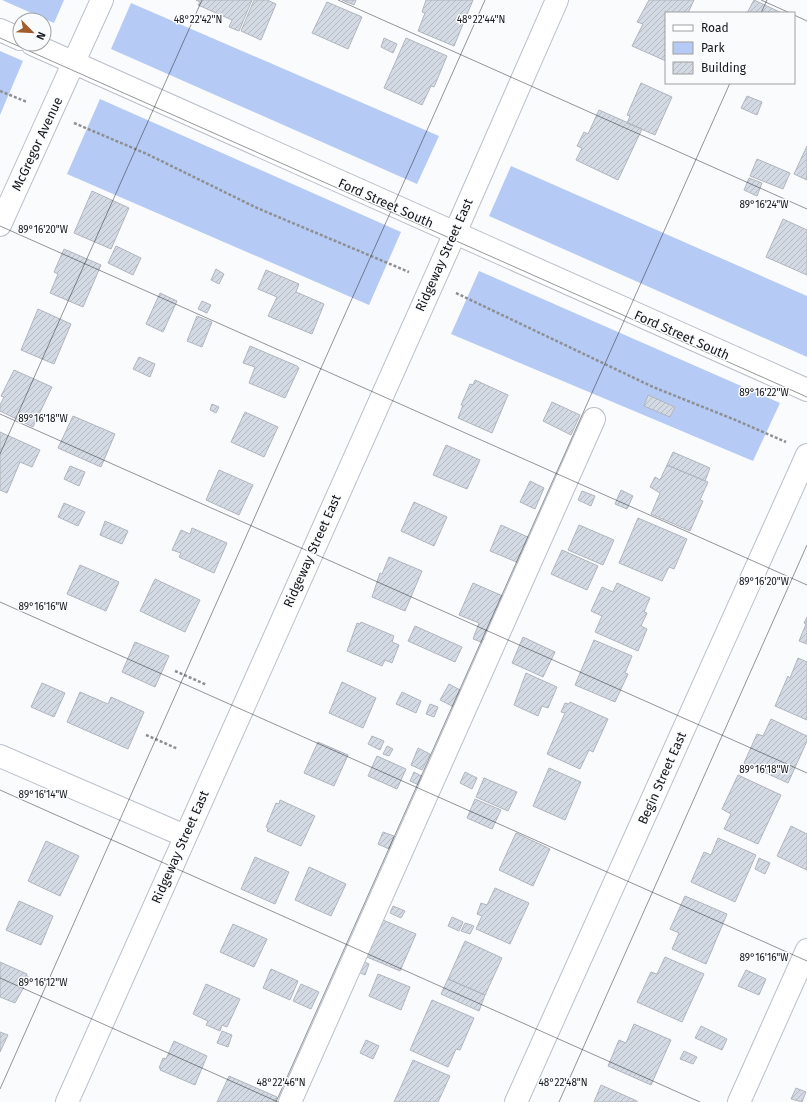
<svg xmlns="http://www.w3.org/2000/svg" width="807" height="1102" font-family="'Fira Sans',sans-serif">
<style>
.green{fill:#b5cbf5}
.building{fill:url(#building-hatch);stroke:#b0b5be}
.lines{fill:none;stroke-linecap:round;stroke-linejoin:round}
.minor-casing{stroke:#babfc9;stroke-width:24}
.path{stroke:#8e8f92;stroke-width:2.5;stroke-dasharray:3 2;stroke-linecap:butt}
.minor{stroke:#fff;stroke-width:22}
.ticks{fill:none;stroke:#15171a;stroke-width:1;stroke-opacity:0.45}
.labels{text-anchor:middle;dominant-baseline:central;stroke-width:3;stroke-linejoin:round;paint-order:stroke}
.street-label{font-size:13px;fill:#15171a;stroke:#fafbfd}
.ticks-label{font-size:10px;text-anchor:middle;fill:#15171a;stroke:#fafbfd;stroke-width:3;stroke-linejoin:round;paint-order:stroke}
</style>
<defs>
<pattern id="building-hatch" width="6" height="6" patternUnits="userSpaceOnUse"><rect width="6" height="6" fill="#d4dae3"/><path d="M-1 1l2-2M0 6l6-6M5 7l2-2" fill="none" stroke="#b5bac2"/></pattern>
</defs>
<rect width="100%" height="100%" fill="#fafbfd"/>
<path class="green" d="M 2,0 L 64,0 L 54,23 Z
M 131,3 L 439,136 L 417,184 L 111,49 Z
M 0,51 L 23,61 L 0,115 Z
M 100,99 L 401,232 L 369,305 L 67,174 Z
M 511,166 L 807,296 L 807,357 L 489,216 Z
M 479,271 L 780,403 L 753,461 L 451,334 Z"/>
<path class="building" d="M 196,0 L 252,0 L 239,31 L 229,27 L 232,20 L 198,5 L 200,2 Z
M 254,0 L 267,0 L 276,4 L 261,40 L 241,31 Z
M 342,0 L 356,0 L 354,5 Z
M 426,0 L 473,0 L 454,46 L 418,31 L 425,13 L 422,12 Z
M 649,0 L 694,0 L 688,13 L 666,13 L 666,61 L 632,46 L 643,24 L 637,22 Z
M 754,0 L 782,13 L 747,13 Z
M 327,2 L 362,17 L 348,49 L 312,33 Z
M 384,38 L 397,44 L 393,53 L 381,47 Z
M 406,38 L 447,56 L 434,87 L 431,86 L 422,105 L 384,88 Z
M 641,83 L 672,97 L 655,135 L 627,123 L 630,116 L 627,115 Z
M 747,96 L 762,102 L 757,115 L 741,108 Z
M 599,110 L 642,129 L 618,180 L 576,160 L 582,148 L 577,146 L 584,132 L 588,134 Z
M 807,146 L 807,180 L 794,174 Z
M 757,159 L 790,173 L 783,189 L 750,176 Z
M 749,178 L 762,183 L 757,196 L 744,190 Z
M 92,191 L 129,208 L 111,249 L 74,233 Z
M 783,219 L 807,230 L 807,275 L 766,257 Z
M 116,246 L 141,258 L 133,275 L 108,263 Z
M 64,249 L 101,265 L 83,307 L 50,293 L 58,274 L 54,272 Z
M 216,269 L 224,274 L 219,284 L 211,280 Z
M 266,270 L 299,284 L 296,292 L 324,304 L 312,334 L 268,316 L 277,297 L 258,289 Z
M 160,293 L 177,301 L 163,332 L 146,324 Z
M 202,301 L 211,305 L 207,313 L 198,309 Z
M 38,309 L 71,324 L 54,364 L 21,350 Z
M 197,316 L 212,322 L 202,347 L 187,341 Z
M 250,346 L 297,366 L 299,368 L 285,398 L 249,383 L 255,367 L 243,363 Z
M 139,357 L 155,364 L 150,377 L 133,369 Z
M 14,370 L 52,387 L 33,427 L 0,411 L 0,405 L 4,397 L 1,396 Z
M 475,380 L 508,395 L 492,433 L 458,418 L 463,405 L 461,405 L 470,384 L 473,385 Z
M 648,395 L 675,407 L 670,417 L 644,406 Z
M 552,402 L 580,415 L 571,435 L 543,421 Z
M 212,404 L 219,407 L 216,413 L 210,410 Z
M 245,412 L 278,427 L 264,457 L 231,442 Z
M 73,416 L 115,434 L 101,467 L 58,448 Z
M 0,432 L 40,450 L 32,467 L 20,462 L 7,493 L 0,490 Z
M 446,445 L 480,460 L 467,489 L 433,475 Z
M 673,452 L 710,468 L 705,481 L 667,465 Z
M 667,465 L 708,482 L 700,500 L 703,501 L 690,531 L 651,514 L 660,493 L 650,487 L 655,477 L 660,480 Z
M 70,466 L 85,472 L 79,486 L 64,479 Z
M 219,470 L 253,485 L 239,515 L 206,500 Z
M 530,481 L 544,488 L 535,509 L 520,502 Z
M 621,490 L 633,496 L 627,509 L 615,504 Z
M 582,491 L 595,496 L 591,506 L 578,500 Z
M 414,502 L 447,517 L 434,546 L 401,531 Z
M 64,503 L 85,512 L 78,526 L 58,517 Z
M 638,518 L 687,539 L 674,569 L 669,567 L 662,581 L 619,563 Z
M 105,521 L 128,531 L 122,544 L 100,535 Z
M 501,525 L 530,538 L 519,563 L 490,551 Z
M 579,525 L 614,540 L 603,565 L 568,550 Z
M 192,528 L 227,543 L 214,573 L 179,557 L 181,553 L 172,550 L 181,530 L 190,534 Z
M 562,550 L 598,566 L 587,590 L 551,574 Z
M 389,557 L 422,571 L 405,611 L 372,597 L 380,573 L 382,574 Z
M 80,565 L 119,582 L 106,611 L 67,594 Z
M 155,579 L 200,600 L 185,632 L 140,611 Z
M 473,583 L 505,597 L 484,643 L 473,639 L 479,623 L 459,615 Z
M 617,583 L 650,598 L 644,612 L 647,613 L 641,626 L 647,629 L 638,651 L 595,632 L 602,616 L 591,611 L 602,587 L 613,592 Z
M 807,617 L 807,644 L 799,641 L 806,624 L 804,623 Z
M 361,622 L 394,636 L 392,642 L 399,645 L 392,663 L 385,660 L 382,666 L 347,651 L 357,623 L 360,624 Z
M 415,626 L 462,647 L 455,662 L 408,641 Z
M 523,637 L 555,652 L 543,677 L 512,663 Z
M 594,640 L 632,656 L 625,673 L 628,674 L 615,702 L 575,685 Z
M 135,642 L 169,656 L 155,687 L 122,672 Z
M 798,658 L 807,662 L 807,720 L 775,706 L 788,676 L 790,678 Z
M 526,673 L 557,687 L 548,708 L 542,706 L 538,716 L 514,705 Z
M 342,682 L 376,698 L 363,728 L 329,713 Z
M 42,683 L 65,693 L 54,717 L 31,707 Z
M 449,684 L 462,691 L 454,707 L 440,700 Z
M 80,692 L 108,704 L 111,697 L 144,712 L 128,749 L 67,722 Z
M 402,692 L 421,701 L 416,713 L 396,704 Z
M 570,702 L 608,719 L 593,752 L 589,750 L 580,769 L 547,754 L 565,713 L 561,712 L 565,703 L 569,704 Z
M 430,704 L 438,707 L 434,717 L 426,714 Z
M 771,719 L 807,736 L 807,741 L 788,783 L 744,763 L 757,734 L 763,736 Z
M 372,736 L 384,741 L 380,750 L 368,744 Z
M 318,742 L 348,755 L 334,786 L 304,773 Z
M 387,746 L 393,749 L 389,756 L 383,754 Z
M 418,748 L 430,754 L 422,770 L 411,765 Z
M 377,756 L 406,769 L 397,789 L 368,776 Z
M 549,768 L 581,782 L 565,820 L 533,806 Z
M 414,772 L 425,778 L 421,786 L 410,781 Z
M 465,772 L 477,778 L 472,789 L 460,783 Z
M 738,775 L 781,795 L 758,844 L 724,829 L 731,814 L 722,809 Z
M 484,778 L 517,792 L 508,811 L 476,797 Z
M 475,799 L 501,810 L 492,829 L 467,818 Z
M 280,800 L 315,816 L 301,846 L 267,831 L 268,828 L 266,827 L 276,803 L 279,804 Z
M 791,826 L 807,834 L 807,870 L 777,856 Z
M 383,832 L 394,836 L 389,849 L 378,844 Z
M 516,833 L 550,849 L 533,886 L 499,870 Z
M 718,838 L 756,855 L 735,902 L 691,882 L 704,852 L 711,855 Z
M 46,841 L 79,856 L 60,896 L 28,881 Z
M 255,857 L 289,872 L 275,904 L 241,889 Z
M 759,858 L 770,863 L 765,874 L 755,869 Z
M 309,867 L 346,884 L 331,916 L 295,900 Z
M 495,888 L 529,903 L 510,944 L 476,929 L 482,916 L 477,914 L 481,903 L 487,905 Z
M 685,896 L 727,914 L 706,964 L 672,949 L 679,933 L 670,929 Z
M 19,901 L 53,916 L 41,945 L 6,930 Z
M 393,906 L 405,911 L 401,918 L 390,913 Z
M 452,917 L 463,922 L 459,931 L 448,926 Z
M 383,920 L 416,934 L 400,971 L 367,957 Z
M 465,923 L 474,926 L 470,934 L 461,931 Z
M 233,924 L 267,939 L 254,967 L 220,952 Z
M 465,941 L 502,958 L 485,995 L 448,979 Z
M 665,957 L 704,974 L 682,1022 L 637,1002 L 651,972 L 657,974 Z
M 361,960 L 369,964 L 365,975 L 356,971 Z
M 0,962 L 27,974 L 26,976 L 28,976 L 24,987 L 15,1003 L 0,997 Z
M 271,969 L 298,981 L 290,1000 L 263,988 Z
M 746,970 L 766,979 L 759,995 L 738,986 Z
M 378,974 L 410,987 L 401,1010 L 369,996 Z
M 448,979 L 485,995 L 479,1011 L 441,994 Z
M 206,984 L 240,999 L 227,1027 L 222,1025 L 220,1031 L 206,1025 L 208,1021 L 193,1014 Z
M 301,984 L 319,992 L 311,1009 L 293,1001 Z
M 432,1000 L 474,1018 L 460,1050 L 456,1049 L 448,1067 L 410,1050 Z
M 634,1024 L 671,1040 L 651,1085 L 608,1066 L 619,1040 L 626,1043 Z
M 701,1026 L 727,1039 L 722,1050 L 695,1038 Z
M 222,1031 L 232,1035 L 228,1047 L 217,1043 Z
M 0,1032 L 8,1035 L 0,1052 Z
M 366,1040 L 379,1046 L 373,1059 L 360,1053 Z
M 174,1041 L 207,1056 L 195,1085 L 160,1070 L 161,1068 L 159,1068 L 163,1058 L 166,1059 Z
M 684,1051 L 697,1057 L 693,1064 L 680,1059 Z
M 413,1060 L 450,1076 L 438,1102 L 394,1102 Z
M 229,1076 L 277,1097 L 275,1102 L 217,1102 Z
M 601,1085 L 637,1101 L 637,1102 L 594,1102 Z
M 796,1088 L 806,1092 L 802,1102 L 791,1099 Z"/>
<g class="lines">
<defs>
<path id="minor" d="M 0,30 L 20,39
M 32,44 L 807,390
M 0,225 L 102,0
M 0,756 L 185,836
M 67,1102 L 455,233 L 557,0
M 290,1102 L 594,419
M 516,1102 L 807,455
M 739,1102 L 807,950"/>
</defs>
<use href="#minor" class="minor-casing"/>
<path class="path" d="M 0,91 L 27,102
M 74,123 L 147,154 L 257,208 L 409,272
M 456,293 L 653,387 L 733,419 L 786,442
M 175,671 L 207,685
M 146,735 L 178,749"/>
<use href="#minor" class="minor"/>
</g>
<path class="ticks" d="M 338,0 L 807,209M 761,0 L 790,13M 761,13 L 767,0M 794,15 L 807,21M 0,38 L 807,397M 0,226 L 807,585M 0,414 L 807,773M 0,454 L 202,0M 0,602 L 807,961M 0,790 L 700,1102M 0,978 L 278,1102M 0,1089 L 485,0M 276,1102 L 730,83M 559,1102 L 807,545"/>
<g class="labels">
<g class="street-label">
<text transform="translate(37 144) rotate(-65)">McGregor Avenue</text>
<text transform="translate(386 203) rotate(24)">Ford Street South</text>
<text transform="translate(444 255) rotate(-66)">Ridgeway Street East</text>
<text transform="translate(682 335) rotate(24)">Ford Street South</text>
<text transform="translate(312 551) rotate(-66)">Ridgeway Street East</text>
<text transform="translate(662 778) rotate(-66)">Begin Street East</text>
<text transform="translate(180 847) rotate(-66)">Ridgeway Street East</text>
</g>
</g>
<g class="ticks-label">
<text x="481" y="23">48°22'44"N</text>
<text x="198" y="23">48°22'42"N</text>
<text x="764" y="208">89°16'24"W</text>
<text x="43" y="233">89°16'20"W</text>
<text x="764" y="396">89°16'22"W</text>
<text x="43" y="422">89°16'18"W</text>
<text x="764" y="585">89°16'20"W</text>
<text x="43" y="610">89°16'16"W</text>
<text x="764" y="773">89°16'18"W</text>
<text x="43" y="798">89°16'14"W</text>
<text x="764" y="961">89°16'16"W</text>
<text x="43" y="986">89°16'12"W</text>
<text x="281" y="1086">48°22'46"N</text>
<text x="563" y="1086">48°22'48"N</text>
</g>
<rect x="665" y="12" width="130" height="72" fill="#fafbfd" stroke="#9ea0a2"/>
<rect x="673" y="25" width="20" height="6" fill="#ffffff" stroke="#9ea0a2"/>
<text x="701" y="32" font-size="12" fill="#15171a">Road</text>
<rect x="673" y="42" width="20" height="12" fill="#b5cbf5" stroke="#9ea0a2"/>
<text x="701" y="52" font-size="12" fill="#15171a">Park</text>
<rect x="673" y="62" width="20" height="12" fill="url(#building-hatch)" stroke="#9ea0a2"/>
<text x="701" y="72" font-size="12" fill="#15171a">Building</text>
<g transform="translate(32 32) rotate(114)"><circle r="19" fill="#fafbfd" stroke="#9ea0a2"/>
<path d="M0-3L7 15L0 10L-7 15Z" fill="#a15d2e"/>
<text y="-6" font-size="11" font-weight="bold" text-anchor="middle" fill="#15171a">N</text>
</g>
</svg>
